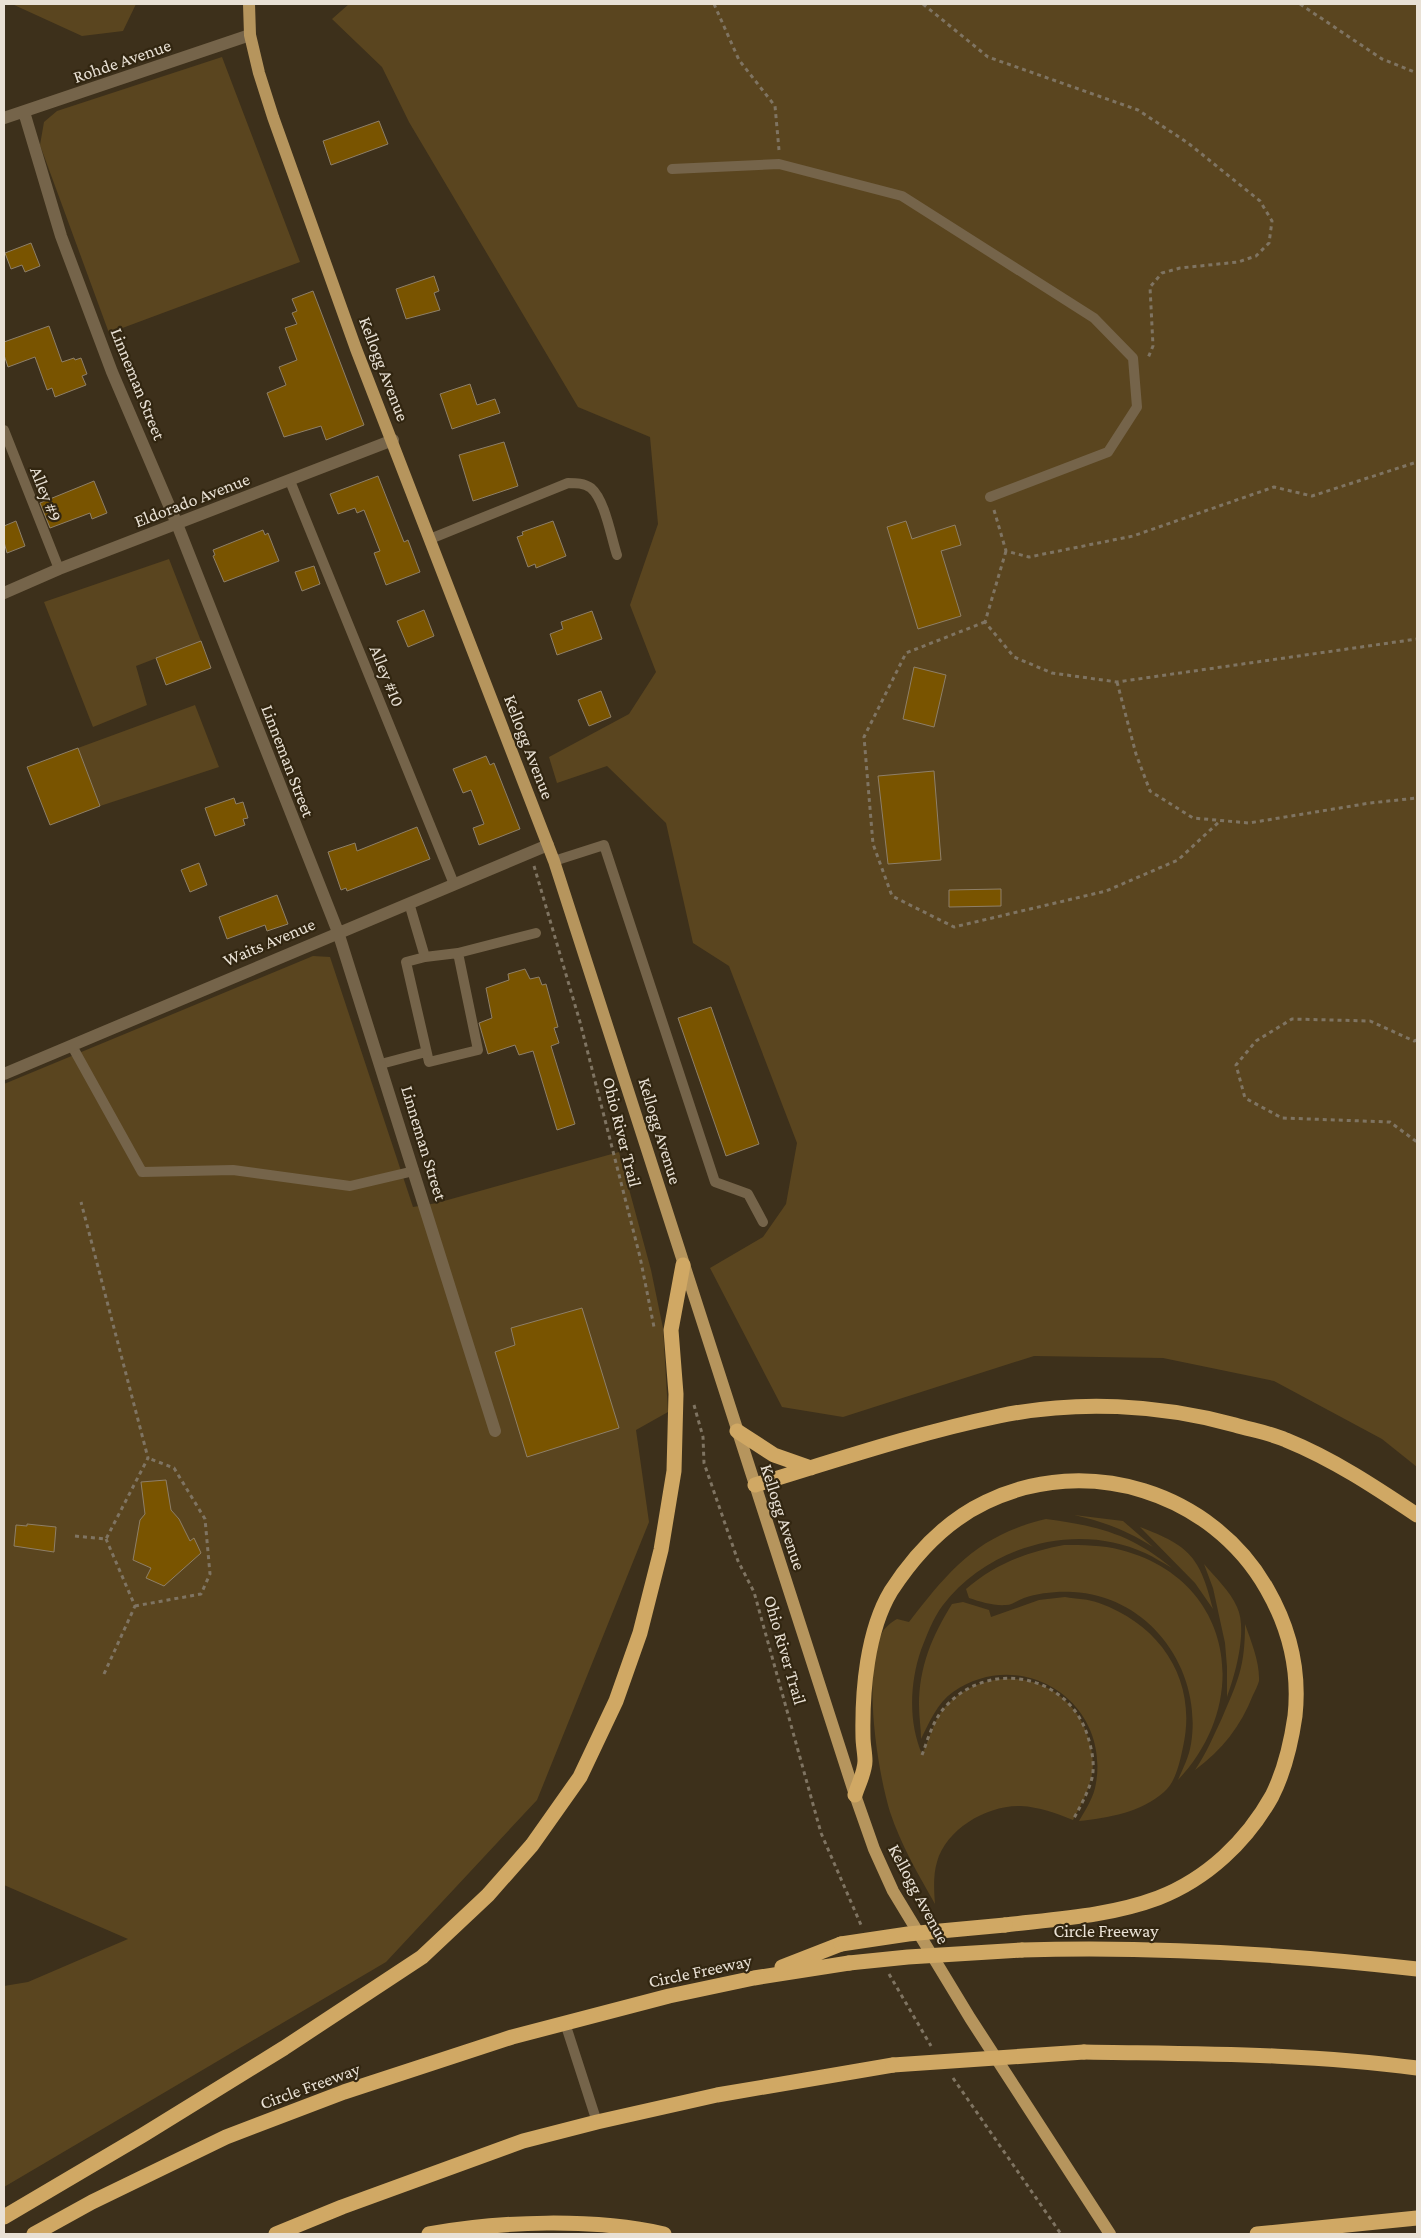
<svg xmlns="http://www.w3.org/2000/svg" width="1421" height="2238" font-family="'Crimson Pro',serif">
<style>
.green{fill:#5a451f}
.building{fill:#795400;stroke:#8e7f68}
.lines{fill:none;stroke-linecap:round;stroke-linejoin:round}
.path{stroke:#7f7462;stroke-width:3;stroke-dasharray:4 4;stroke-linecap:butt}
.service{stroke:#75644a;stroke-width:10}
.minor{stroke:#75644a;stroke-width:12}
.primary{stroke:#b6955d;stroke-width:12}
.motorway{stroke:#d0a864;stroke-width:15}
.motorway-bridge{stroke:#d0a864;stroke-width:15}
.labels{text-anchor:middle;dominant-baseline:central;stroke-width:4.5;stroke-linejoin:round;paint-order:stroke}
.street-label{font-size:18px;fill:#e9e1d5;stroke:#322611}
</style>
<rect width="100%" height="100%" fill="#3d301b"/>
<path class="green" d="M 12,4 L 136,4 L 123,31 L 82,36 Z
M 349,4 L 1417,4 L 1417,1467 L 1382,1439 L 1274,1381 L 1163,1358 L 1034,1356 L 843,1417 L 782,1407 L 710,1268 L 763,1237 L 786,1204 L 797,1143 L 729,966 L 693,943 L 666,823 L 607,766 L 557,783 L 549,757 L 629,714 L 656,672 L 630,605 L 658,524 L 650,437 L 578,407 L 409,122 L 382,67 L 332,19 Z
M 222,57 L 300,262 L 109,333 L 40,145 L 44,122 L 57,111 Z
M 169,559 L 201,641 L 136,666 L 147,705 L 93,727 L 44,602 Z
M 195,705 L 219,767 L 100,806 L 78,748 Z
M 313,956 L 330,957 L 413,1207 L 437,1203 L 619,1152 L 651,1270 L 663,1328 L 668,1412 L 636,1430 L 649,1522 L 537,1800 L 386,1962 L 4,2187 L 4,1986 L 28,1982 L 128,1939 L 4,1885 L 4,1084 Z
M 1074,1515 L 1123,1521 L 1153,1547 C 1126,1530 1105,1522 1074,1515 Z
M 1046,1519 C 1098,1526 1131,1534 1172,1568 C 1163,1563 1154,1557 1145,1553 C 1076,1521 988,1546 943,1605 C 933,1618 927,1635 921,1650 C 910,1682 908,1722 922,1754 C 930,1739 933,1720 945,1707 C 989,1659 1069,1674 1088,1737 C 1092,1750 1095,1765 1091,1778 C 1088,1793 1080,1807 1073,1820 C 1056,1813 1039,1807 1021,1806 C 987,1805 946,1829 937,1862 C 933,1875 934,1891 935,1904 C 918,1874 901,1845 890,1812 C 877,1769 863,1676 881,1635 C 884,1628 890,1623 897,1619 L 909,1622 C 950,1569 978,1535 1046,1519 Z
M 1140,1527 C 1190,1546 1200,1557 1213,1609 L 1195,1583 Z
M 1064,1545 C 1083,1545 1102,1545 1121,1550 C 1233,1579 1253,1701 1178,1780 C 1183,1768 1189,1757 1191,1744 C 1203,1670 1150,1596 1073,1592 C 1057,1591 1038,1593 1024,1598 C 1018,1600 1012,1605 1006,1605 C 994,1606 981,1602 969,1598 L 966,1589 C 995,1564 1027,1552 1064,1545 Z
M 1204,1564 C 1215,1577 1230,1591 1237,1607 C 1248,1630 1235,1675 1227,1697 L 1227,1667 L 1225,1643 L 1213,1588 Z
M 1065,1597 C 1076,1599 1089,1599 1099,1603 C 1161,1625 1198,1681 1183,1747 C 1180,1761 1176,1782 1164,1792 C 1142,1812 1108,1818 1079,1821 C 1086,1809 1094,1797 1096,1783 C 1110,1701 1021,1645 953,1692 C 937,1703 929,1723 921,1739 C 921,1728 919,1717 919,1705 C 919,1667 932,1636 952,1604 L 963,1602 L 989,1610 L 991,1617 L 1039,1600 Z
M 1245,1624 C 1251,1641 1260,1663 1259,1681 C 1258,1685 1255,1691 1253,1695 C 1241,1726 1222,1750 1195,1770 C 1207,1752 1213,1737 1222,1718 C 1238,1681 1245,1667 1245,1624 Z"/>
<path class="building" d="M 379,121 L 388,144 L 331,165 L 323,141 Z
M 31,243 L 40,266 L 25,272 L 22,265 L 11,269 L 5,253 Z
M 434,276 L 439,291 L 434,293 L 440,310 L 406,319 L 396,289 Z
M 313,291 L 364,425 L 326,440 L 321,426 L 284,437 L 267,393 L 286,385 L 279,367 L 297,360 L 285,328 L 297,324 L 292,313 L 297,311 L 292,299 Z
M 49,326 L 62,362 L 74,358 L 75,360 L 81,358 L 87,374 L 82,376 L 86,385 L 55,397 L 52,388 L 47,390 L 35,357 L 8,367 L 4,355 L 4,342 Z
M 470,384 L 477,405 L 495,399 L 500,413 L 452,429 L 440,394 Z
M 504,442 L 518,486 L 473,501 L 459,455 Z
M 378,476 L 404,542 L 408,540 L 420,572 L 386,585 L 374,553 L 380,551 L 364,510 L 357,513 L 355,508 L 338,514 L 330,494 Z
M 94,481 L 107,513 L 92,519 L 90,513 L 50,528 L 40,503 Z
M 16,521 L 25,546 L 7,553 L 4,542 L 4,526 Z
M 553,521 L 566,556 L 536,568 L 535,564 L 528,567 L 517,537 L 523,535 L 522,532 Z
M 906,521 L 912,539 L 955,525 L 961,545 L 941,551 L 961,616 L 918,629 L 887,527 Z
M 263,530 L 265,535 L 268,533 L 279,561 L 224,582 L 213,556 L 215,555 L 213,550 Z
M 314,566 L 320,584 L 302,591 L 295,572 Z
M 424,610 L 434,636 L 408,647 L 397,621 Z
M 592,611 L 602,639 L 557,655 L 550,634 L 563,629 L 561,622 Z
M 201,641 L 211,668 L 166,685 L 156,658 Z
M 914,667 L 946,675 L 934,727 L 903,719 Z
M 601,691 L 611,717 L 589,726 L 578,700 Z
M 78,748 L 100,806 L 50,825 L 27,767 Z
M 486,756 L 490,765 L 494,763 L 520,829 L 479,845 L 473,828 L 484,824 L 471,790 L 463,793 L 453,769 Z
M 934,771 L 941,860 L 888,864 L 878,776 Z
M 234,798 L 236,804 L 243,802 L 248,818 L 243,819 L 245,825 L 215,836 L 205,808 Z
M 417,827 L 430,859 L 347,891 L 346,888 L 341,890 L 328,852 L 355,843 L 357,851 Z
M 199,863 L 207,885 L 190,892 L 181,870 Z
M 1001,889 L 1001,906 L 949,907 L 949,890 Z
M 277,895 L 288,924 L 267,931 L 265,925 L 227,939 L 219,917 Z
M 525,969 L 530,979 L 539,977 L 542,985 L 546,984 L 558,1027 L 554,1028 L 559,1043 L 551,1046 L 575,1124 L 557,1130 L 533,1051 L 519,1055 L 515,1045 L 488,1054 L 479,1023 L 492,1018 L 486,988 L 509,980 L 508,974 Z
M 711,1007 L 759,1144 L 726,1156 L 678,1018 Z
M 582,1308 L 619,1428 L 527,1457 L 495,1352 L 515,1345 L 511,1328 Z
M 166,1480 L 171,1510 L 179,1519 L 190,1541 L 194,1538 L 201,1553 L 164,1586 L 146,1578 L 151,1568 L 133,1560 L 140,1520 L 145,1514 L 141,1482 Z
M 27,1524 L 56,1527 L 54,1552 L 14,1546 L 16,1525 L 27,1526 Z"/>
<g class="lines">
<path class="path" d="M 714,4 L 739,60 L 775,106 L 779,150
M 923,4 L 988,57 L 1138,110 L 1188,143 L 1260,201 L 1272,221 L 1269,243 L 1256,256 L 1238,262 L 1180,268 L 1162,273 L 1150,287 L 1153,346 L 1148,358
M 1300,4 L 1382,59 L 1417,73
M 994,510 L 1006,551 L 1029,557 L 1133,536 L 1274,487 L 1312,496 L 1417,462
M 1006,551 L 985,622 L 1014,657 L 1052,673 L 1117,682 L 1417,639
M 985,622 L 906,653 L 864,737 L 873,844 L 892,896 L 954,927 L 1106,891 L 1178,860 L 1221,820
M 1117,682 L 1136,754 L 1150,791 L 1193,818 L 1249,823 L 1370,803 L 1417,798
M 534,866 L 580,1022 L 640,1257 L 654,1327
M 1417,1040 L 1414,1041 L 1370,1021 L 1292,1019 L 1256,1041 L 1236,1065 L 1245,1098 L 1282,1118 L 1390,1122 L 1417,1142
M 694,1405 L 703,1437 L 704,1463 L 738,1561 L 754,1592 L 821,1833 L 861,1925
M 75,1536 L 106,1539 L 148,1458 L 81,1202
M 135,1606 L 201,1594 L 210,1574 L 205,1519 L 174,1468 L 148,1458
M 104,1674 L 135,1606 L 106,1539
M 922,1755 C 928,1739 933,1720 945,1707 C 989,1658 1069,1674 1088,1737 C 1092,1750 1095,1765 1092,1778 C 1088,1793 1080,1807 1073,1820
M 889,1974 L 931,2046
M 953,2078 L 1061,2234"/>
<path class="service" d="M 672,169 L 779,164 L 902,196 L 1094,318 L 1133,358 L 1137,407 L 1108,452 L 990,497
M 4,430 L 59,569
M 290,481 L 454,884
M 430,539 L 568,483 C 576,483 584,483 591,488 C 605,500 611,537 617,555
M 554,861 L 604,845 L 715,1182 L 748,1194 L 763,1222
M 409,903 L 425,957 L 406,962 L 429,1062 L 478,1050 L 458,953 L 536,933
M 425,957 L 458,953
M 72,1046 L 142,1172 L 233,1170 L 350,1186 L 414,1171
M 381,1064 L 426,1052
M 565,2023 L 597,2122"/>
<path class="minor" d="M 24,112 L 61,236 L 112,372 L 177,524 L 338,932 L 495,1431
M 4,118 L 250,35
M 4,593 L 59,569 L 393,440
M 4,1074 L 548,845"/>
<path class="primary" d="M 249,4 L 250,35 L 259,73 L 273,117 L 356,349 L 554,861 L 855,1795 L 874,1849 L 893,1891 L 970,2018 L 1110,2234"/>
<path class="motorway" d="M 737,1431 L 774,1455 L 811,1468
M 755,1485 C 834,1461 917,1433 999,1416 C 1076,1400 1159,1404 1235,1425 C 1252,1430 1270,1433 1286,1440 C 1333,1459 1375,1487 1417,1515
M 855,1795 C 858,1785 865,1772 865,1761 C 865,1753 863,1745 863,1737 C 862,1691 867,1631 891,1591 C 915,1554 946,1521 986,1502 C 1087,1453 1212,1492 1267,1589 C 1290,1629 1300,1670 1295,1716 C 1291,1744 1285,1770 1272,1796 C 1247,1841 1207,1879 1158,1898 C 1110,1916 1056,1919 1005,1925
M 1022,1950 C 1154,1946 1286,1954 1417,1969
M 782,1967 L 841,1944
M 1084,2052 C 1195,2054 1307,2053 1417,2068
M 4,2217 L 143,2135 L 284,2048 L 422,1957 L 488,1895 L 532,1845 L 580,1777 L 616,1701 L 640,1633 L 661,1550 L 674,1471 L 676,1394 L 671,1330 L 683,1265
M 34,2234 L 92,2202 L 226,2137 L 344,2092 L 512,2037 L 669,1996 L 754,1978 L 849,1963
M 276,2234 L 342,2207 L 523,2141 L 597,2122 L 717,2095 L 893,2065
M 429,2234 C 501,2221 593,2218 664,2234
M 1257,2234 L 1417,2218"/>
<path class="motorway-bridge" d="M 841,1944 L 908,1934 L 1005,1925
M 849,1963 L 908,1957 L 1022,1950
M 893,2065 L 1084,2052"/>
</g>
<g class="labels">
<g class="street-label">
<text transform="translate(122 61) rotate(-19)">Rohde Avenue</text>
<text transform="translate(384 369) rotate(69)">Kellogg Avenue</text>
<text transform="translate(138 384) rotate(68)">Linneman Street</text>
<text transform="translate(46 494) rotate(68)">Alley #9</text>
<text transform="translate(192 500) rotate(-21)">Eldorado Avenue</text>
<text transform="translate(387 676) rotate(68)">Alley #10</text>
<text transform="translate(529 747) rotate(69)">Kellogg Avenue</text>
<text transform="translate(288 761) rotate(69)">Linneman Street</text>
<text transform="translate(269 942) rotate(-23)">Waits Avenue</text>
<text transform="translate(660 1131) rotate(73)">Kellogg Avenue</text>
<text transform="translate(622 1132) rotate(76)">Ohio River Trail</text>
<text transform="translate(424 1143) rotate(73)">Linneman Street</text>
<text transform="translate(783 1517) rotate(72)">Kellogg Avenue</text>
<text transform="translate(785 1650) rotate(74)">Ohio River Trail</text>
<text transform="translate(919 1894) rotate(62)">Kellogg Avenue</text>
<text x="1106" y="1931">Circle Freeway</text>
<text transform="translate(700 1971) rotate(-12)">Circle Freeway</text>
<text transform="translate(310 2086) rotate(-20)">Circle Freeway</text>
</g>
</g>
<rect width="1421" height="2238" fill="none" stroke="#e9e1d5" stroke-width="10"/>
</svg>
